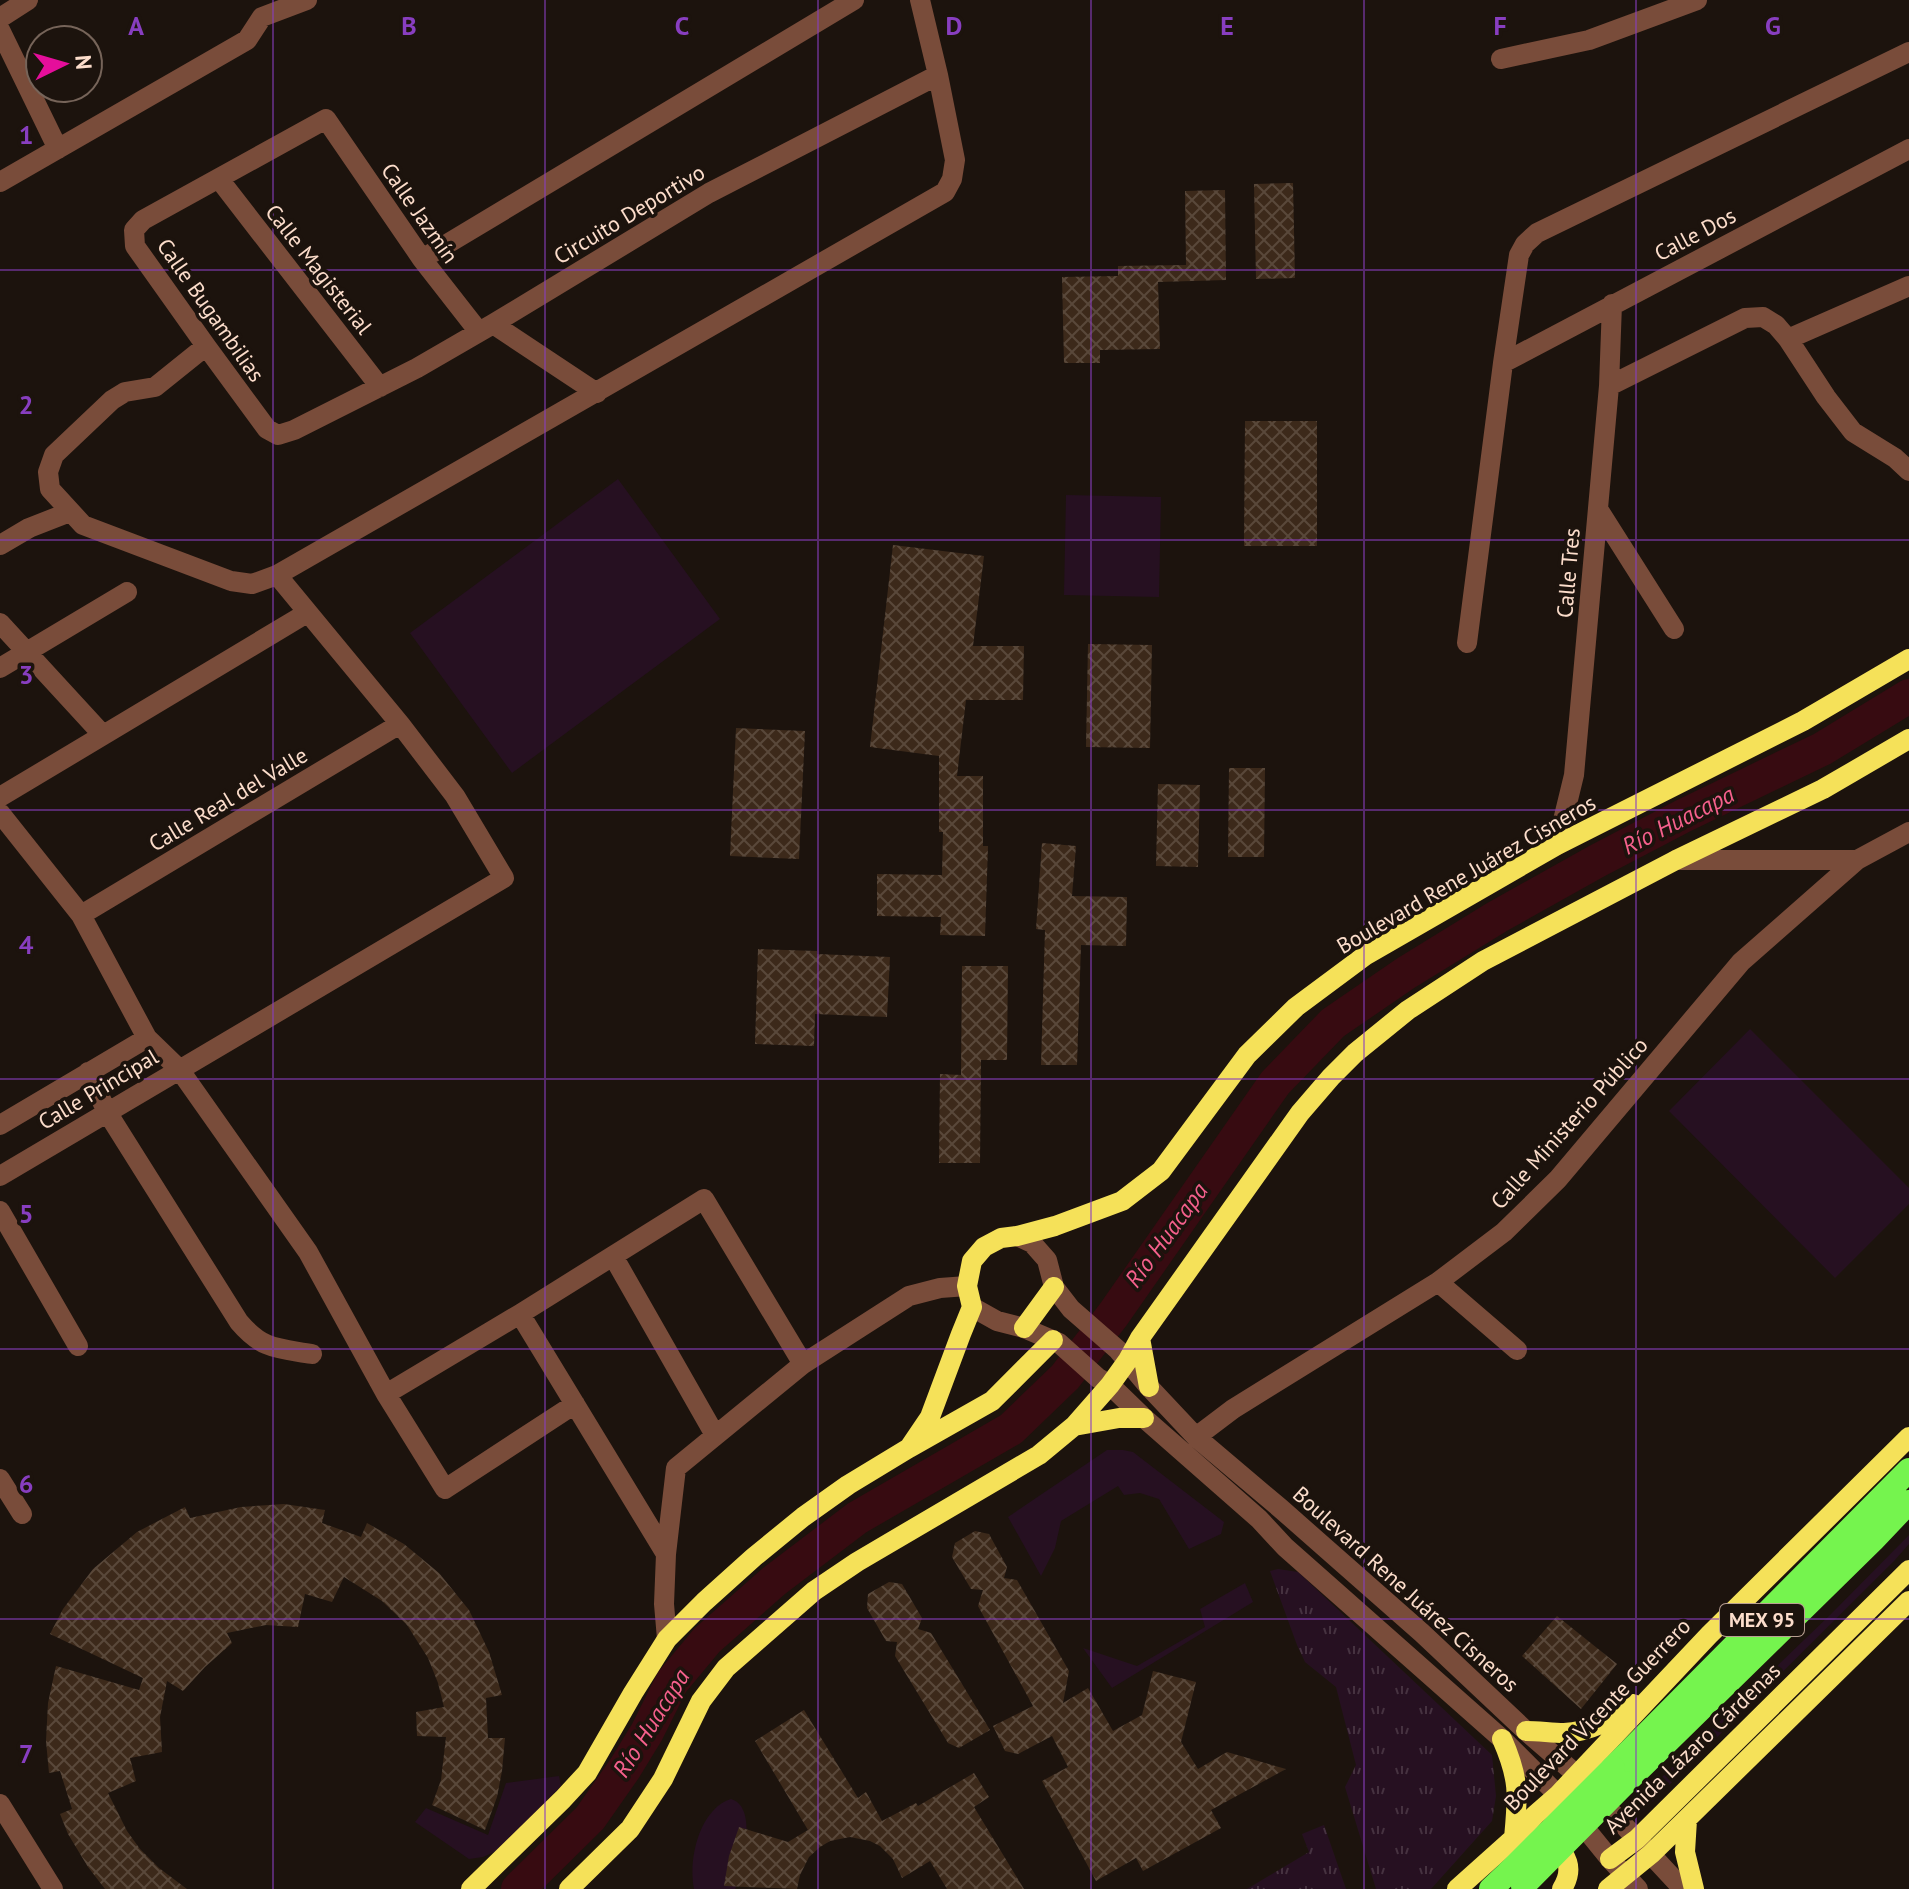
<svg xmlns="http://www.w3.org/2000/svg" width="1909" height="1889" font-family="'PT Sans',sans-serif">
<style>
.green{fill:#261021}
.park{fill:url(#park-tufts)}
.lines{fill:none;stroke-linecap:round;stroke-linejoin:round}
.river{stroke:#370b11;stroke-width:34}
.building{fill:url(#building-cross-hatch)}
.minor{stroke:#794c3a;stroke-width:20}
.major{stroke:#f5e159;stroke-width:20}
.highway{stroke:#75f44e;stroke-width:24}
.highway-bridge{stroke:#75f44e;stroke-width:24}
.grid{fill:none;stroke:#883ec0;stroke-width:2;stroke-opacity:0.55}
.labels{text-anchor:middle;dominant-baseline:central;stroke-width:7;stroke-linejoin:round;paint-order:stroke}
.shield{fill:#1c130d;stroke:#b9a092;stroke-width:2}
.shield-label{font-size:20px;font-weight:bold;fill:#fcddcb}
.street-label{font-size:22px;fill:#fcddcb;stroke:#1c130d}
.water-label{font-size:24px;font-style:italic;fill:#f5608c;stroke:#1c130d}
.grid-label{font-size:26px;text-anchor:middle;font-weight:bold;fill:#883ec0;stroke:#1c130d;stroke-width:7;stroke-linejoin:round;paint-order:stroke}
</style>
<defs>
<pattern id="park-tufts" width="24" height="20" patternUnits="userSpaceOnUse" patternTransform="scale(2)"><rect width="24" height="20" fill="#261021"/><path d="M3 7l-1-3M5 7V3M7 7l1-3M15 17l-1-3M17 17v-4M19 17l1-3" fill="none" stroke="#463240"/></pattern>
<pattern id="building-cross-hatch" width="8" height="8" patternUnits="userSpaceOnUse" patternTransform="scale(2)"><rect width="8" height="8" fill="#3c291a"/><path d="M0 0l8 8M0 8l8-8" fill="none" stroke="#59483a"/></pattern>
</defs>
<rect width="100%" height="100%" fill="#1c130d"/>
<path class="green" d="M 618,479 L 720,619 L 512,773 L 410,633 Z
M 1066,495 L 1161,497 L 1159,597 L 1064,595 Z
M 1750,1029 L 1909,1188 L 1909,1204 L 1835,1278 L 1669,1111 Z
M 1107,1450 L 1123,1450 L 1133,1452 L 1224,1522 L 1221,1534 L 1189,1549 L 1159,1499 L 1140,1493 L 1124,1495 L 1118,1486 L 1061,1521 L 1055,1548 L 1041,1576 L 1008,1517 Z
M 1909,1535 L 1909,1544 L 1895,1560 L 1643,1811 L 1634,1804 L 1831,1614 Z
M 1245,1583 L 1253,1602 L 1112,1688 L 1083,1648 L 1137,1666 L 1205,1627 L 1200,1609 Z
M 559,1776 L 561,1786 L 501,1849 L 483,1857 L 469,1859 L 415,1822 L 426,1808 L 488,1835 L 506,1783 Z
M 731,1799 C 759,1807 742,1867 736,1887 L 735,1889 L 694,1889 C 688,1860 699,1809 731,1799 Z"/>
<path class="park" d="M 1278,1569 L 1298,1572 L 1492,1755 L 1496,1796 L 1492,1821 L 1431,1889 L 1376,1889 L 1345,1787 L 1356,1765 L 1336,1687 L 1305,1662 L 1297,1645 L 1270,1571 Z
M 1324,1825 L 1346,1889 L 1247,1889 L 1309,1852 L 1302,1834 Z"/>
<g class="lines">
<path class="river" d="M 518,1889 L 590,1818 L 625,1768 L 647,1732 L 672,1682 L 707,1640 L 774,1581 L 857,1518 L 1011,1429 L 1065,1377 L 1113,1315 L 1275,1083 L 1333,1023 L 1406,973 L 1497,917 L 1597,861 L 1683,816 L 1822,749 L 1909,696"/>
</g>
<path class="building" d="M 1293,183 L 1295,278 L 1256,279 L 1254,184 Z
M 1225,190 L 1226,280 L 1158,282 L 1160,349 L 1100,350 L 1100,363 L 1064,363 L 1062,277 L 1118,276 L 1118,266 L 1186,265 L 1185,191 Z
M 1245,421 L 1317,421 L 1317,546 L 1244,546 Z
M 893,545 L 984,556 L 973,646 L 1024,646 L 1023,700 L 966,700 L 957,776 L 983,776 L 983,846 L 988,846 L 985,936 L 940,935 L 941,917 L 877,916 L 877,874 L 942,875 L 943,832 L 939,832 L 939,756 L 870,747 Z
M 1088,644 L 1152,645 L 1150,748 L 1086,747 Z
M 736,728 L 805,731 L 799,859 L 730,856 Z
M 1229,768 L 1265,768 L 1264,857 L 1228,857 Z
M 1158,784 L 1200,785 L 1198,867 L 1156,866 Z
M 1042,843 L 1076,846 L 1072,896 L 1127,897 L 1126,946 L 1081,945 L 1077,1065 L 1041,1065 L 1045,930 L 1036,929 Z
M 758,949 L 817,951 L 817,954 L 890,957 L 887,1017 L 815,1014 L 814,1046 L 755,1044 Z
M 962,966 L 1008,966 L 1007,1060 L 981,1060 L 980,1163 L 939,1163 L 940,1074 L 961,1075 Z
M 284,1504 L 325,1510 L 322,1523 L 361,1537 L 367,1523 L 404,1544 L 439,1573 L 469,1610 L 489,1652 L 502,1695 L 486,1698 L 488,1738 L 505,1738 L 502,1771 L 497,1797 L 485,1830 L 432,1805 L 441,1780 L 446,1737 L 417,1736 L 416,1712 L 444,1707 L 438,1683 L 428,1658 L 407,1625 L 382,1601 L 344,1577 L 332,1602 L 305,1594 L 298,1627 L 266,1625 L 227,1633 L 232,1643 L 205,1667 L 183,1691 L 167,1681 L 160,1717 L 162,1752 L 130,1758 L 136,1781 L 108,1793 L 127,1831 L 140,1849 L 159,1868 L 187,1889 L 105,1889 L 88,1867 L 68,1834 L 60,1814 L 72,1809 L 60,1771 L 49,1773 L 46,1741 L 48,1703 L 56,1666 L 139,1690 L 143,1678 L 50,1634 L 63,1609 L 93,1569 L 137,1532 L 185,1507 L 190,1518 L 241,1507 Z
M 975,1531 L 989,1534 L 1007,1567 L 1004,1578 L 1017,1580 L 1069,1671 L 1063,1703 L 1088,1688 L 1113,1731 L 1142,1715 L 1153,1671 L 1196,1682 L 1181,1742 L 1198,1769 L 1227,1752 L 1286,1769 L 1211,1810 L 1221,1828 L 1143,1871 L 1136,1858 L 1096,1881 L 1042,1781 L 1068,1767 L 1052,1736 L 1018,1754 L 1005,1751 L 993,1726 L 1033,1706 L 978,1606 L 983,1590 L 971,1589 L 952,1557 L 955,1543 Z
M 889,1582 L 902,1584 L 922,1618 L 918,1629 L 931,1633 L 990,1730 L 959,1748 L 948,1743 L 895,1656 L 897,1642 L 886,1641 L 867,1608 L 868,1594 Z
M 1557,1616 L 1617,1664 L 1581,1709 L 1522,1656 Z
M 804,1710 L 858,1798 L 866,1792 L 882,1821 L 916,1803 L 918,1806 L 974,1773 L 989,1797 L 974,1807 L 1024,1889 L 947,1889 L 930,1861 L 902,1878 L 893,1859 L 880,1846 L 870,1841 L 850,1837 L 830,1841 L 820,1847 L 809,1857 L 800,1875 L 797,1889 L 724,1886 L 729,1856 L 739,1827 L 788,1842 L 808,1830 L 755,1741 Z"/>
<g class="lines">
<path class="minor" d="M 262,17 L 307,0
M 0,18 L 28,0
M 0,30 L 58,149
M 1501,59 L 1589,40 L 1697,0
M 219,179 L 380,387
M 0,182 L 247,40 L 262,17
M 422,259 L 854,0
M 493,324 L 597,393
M 479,332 L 422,259 L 326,119 L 143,220 L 134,230 L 135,246 L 206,346 L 267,429 L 278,435 L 294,430 L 417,368 L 493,324 L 709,193 L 938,75
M 1788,339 L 1909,286
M 206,346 L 155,387 L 125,392 L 112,400 L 54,455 L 48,472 L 50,489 L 83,525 L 231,581 L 252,584 L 277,575 L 945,192 L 952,179 L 955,160 L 938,75 L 920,0
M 1503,363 L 1909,149
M 1609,386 L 1745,318 L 1763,317 L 1776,325 L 1788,339 L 1826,397 L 1853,432 L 1895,458 L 1909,471
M 1598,509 L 1674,629
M 0,545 L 29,528 L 70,512
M 0,623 L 102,734
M 1467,643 L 1503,363 L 1519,255 L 1525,244 L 1537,233 L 1909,52
M 0,668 L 127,592
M 0,797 L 307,613
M 0,813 L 81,915 L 147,1038 L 179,1069 L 308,1252 L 386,1394 L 445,1489 L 575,1404
M 1557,845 L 1574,775 L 1609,386 L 1612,304
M 1676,860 L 1857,860
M 81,915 L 400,724
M 88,1072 L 107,1112 L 239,1322 C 263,1350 277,1348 312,1354
M 0,1125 L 147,1038
M 0,1176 L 504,878 L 455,796 L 400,724 L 277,575
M 0,1211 L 78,1346
M 1017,1236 L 1032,1243 L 1047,1260 L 1054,1287 L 1071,1309 L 1118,1350 L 1149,1387 L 1196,1437 L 1280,1508 L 1422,1633 L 1526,1731 L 1577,1775 L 1683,1889
M 613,1256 L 715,1435
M 1438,1282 L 1517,1350
M 972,1307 L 997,1321 L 1024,1328 L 1059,1343 L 1098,1378 L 1110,1385 L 1144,1418 L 1259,1519 L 1285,1547 L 1502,1739 L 1558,1795 L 1610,1859 L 1638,1889
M 520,1314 L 666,1554
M 386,1394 L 520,1314 L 704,1199 L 803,1364
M 1196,1437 L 1233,1409 L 1438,1282 L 1504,1232 L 1558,1179 L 1741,962 L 1857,860 L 1909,832
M 0,1479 L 22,1514
M 667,1639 L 664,1604 L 666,1554 L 676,1468 L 803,1364 L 909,1296 L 940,1288 L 967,1286
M 0,1804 L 53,1889"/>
<path class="major" d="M 1024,1328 L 1054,1287
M 1140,1338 L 1149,1387
M 1074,1426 L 1119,1418 L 1144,1418
M 909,1448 L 930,1417 L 961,1334 L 972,1307 L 967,1286 L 972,1261 L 984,1247 L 1001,1238 L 1017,1236 L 1055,1226 L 1122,1201 L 1161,1171 L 1247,1055 L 1296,1007 L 1366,955 L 1557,845 L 1803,721 L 1909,659
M 1526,1731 C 1539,1731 1552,1733 1564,1733 C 1588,1732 1616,1719 1633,1704
M 1502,1739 C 1520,1780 1518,1795 1514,1838
M 1687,1820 L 1685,1852 L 1694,1889
M 1550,1837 C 1565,1855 1576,1866 1562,1889
M 1610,1859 L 1637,1839 L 1909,1570
M 471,1889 L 563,1799 L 587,1773 L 633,1693 L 667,1639 L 704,1602 L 754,1557 L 803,1517 L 848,1485 L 909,1448 L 992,1401 L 1053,1340
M 569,1889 L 630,1829 L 663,1779 L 701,1701 L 726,1668 L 814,1591 L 857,1562 L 1039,1455 L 1074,1426 L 1110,1385 L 1128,1360 L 1140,1338 L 1300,1113 L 1331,1077 L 1355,1053 L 1408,1010 L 1483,961 L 1676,860 L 1823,789 L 1909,739
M 1457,1889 L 1514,1838 L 1535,1815 L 1558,1795 L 1709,1635 L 1909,1437
M 1608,1889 L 1651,1854 L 1909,1601"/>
<path class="highway" d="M 1613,1768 L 1909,1470
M 1625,1783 L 1873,1540 L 1909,1502
M 1491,1889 L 1509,1872"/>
<path class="highway-bridge" d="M 1509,1872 L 1613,1768
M 1523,1886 L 1625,1783"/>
</g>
<path class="grid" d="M 273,0 L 273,1889M 545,0 L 545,1889M 818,0 L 818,1889M 1091,0 L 1091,1889M 1364,0 L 1364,1889M 1636,0 L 1636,1889M 0,270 L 1909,270M 0,540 L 1909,540M 0,810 L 1909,810M 0,1079 L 1909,1079M 0,1349 L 1909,1349M 0,1619 L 1909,1619"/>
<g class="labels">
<rect class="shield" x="1720" y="1604" width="84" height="32" rx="6"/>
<g class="shield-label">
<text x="1762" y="1620">MEX 95</text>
</g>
<g class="street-label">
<text transform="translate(420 213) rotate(55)">Calle Jazmín</text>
<text transform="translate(629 214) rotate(-31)">Circuito Deportivo</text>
<text transform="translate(1695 234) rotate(-28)">Calle Dos</text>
<text transform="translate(319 269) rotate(52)">Calle Magisterial</text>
<text transform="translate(211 310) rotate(55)">Calle Bugambilias</text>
<text transform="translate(1568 573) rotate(-85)">Calle Tres</text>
<text transform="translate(228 799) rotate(-31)">Calle Real del Valle</text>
<text transform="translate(1466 874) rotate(-30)">Boulevard Rene Juárez Cisneros</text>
<text transform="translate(98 1089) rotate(-31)">Calle Principal</text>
<text transform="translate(1569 1123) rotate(-48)">Calle Ministerio Público</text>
<text transform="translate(1406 1589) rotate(42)">Boulevard Rene Juárez Cisneros</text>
<text transform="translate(1597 1714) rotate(-46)">Boulevard Vicente Guerrero</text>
<text transform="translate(1692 1748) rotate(-44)">Avenida Lázaro Cárdenas</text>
</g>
<g class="water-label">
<text transform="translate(1678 820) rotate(-27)">Río Huacapa</text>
<text transform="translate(1166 1235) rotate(-54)">Río Huacapa</text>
<text transform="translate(651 1723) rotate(-58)">Río Huacapa</text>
</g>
</g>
<g class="grid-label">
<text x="136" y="35">A</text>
<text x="409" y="35">B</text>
<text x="682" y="35">C</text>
<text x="954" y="35">D</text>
<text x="1227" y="35">E</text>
<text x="1500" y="35">F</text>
<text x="1773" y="35">G</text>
<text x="26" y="144">1</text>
<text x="26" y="414">2</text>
<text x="26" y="684">3</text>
<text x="26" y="954">4</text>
<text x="26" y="1223">5</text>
<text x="26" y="1493">6</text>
<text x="26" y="1763">7</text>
</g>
<g transform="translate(64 64) rotate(85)"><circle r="38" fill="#1c130d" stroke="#766459" stroke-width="2"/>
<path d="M0-6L14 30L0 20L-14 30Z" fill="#e50e9b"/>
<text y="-12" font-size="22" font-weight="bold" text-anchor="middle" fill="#fcddcb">N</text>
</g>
</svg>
